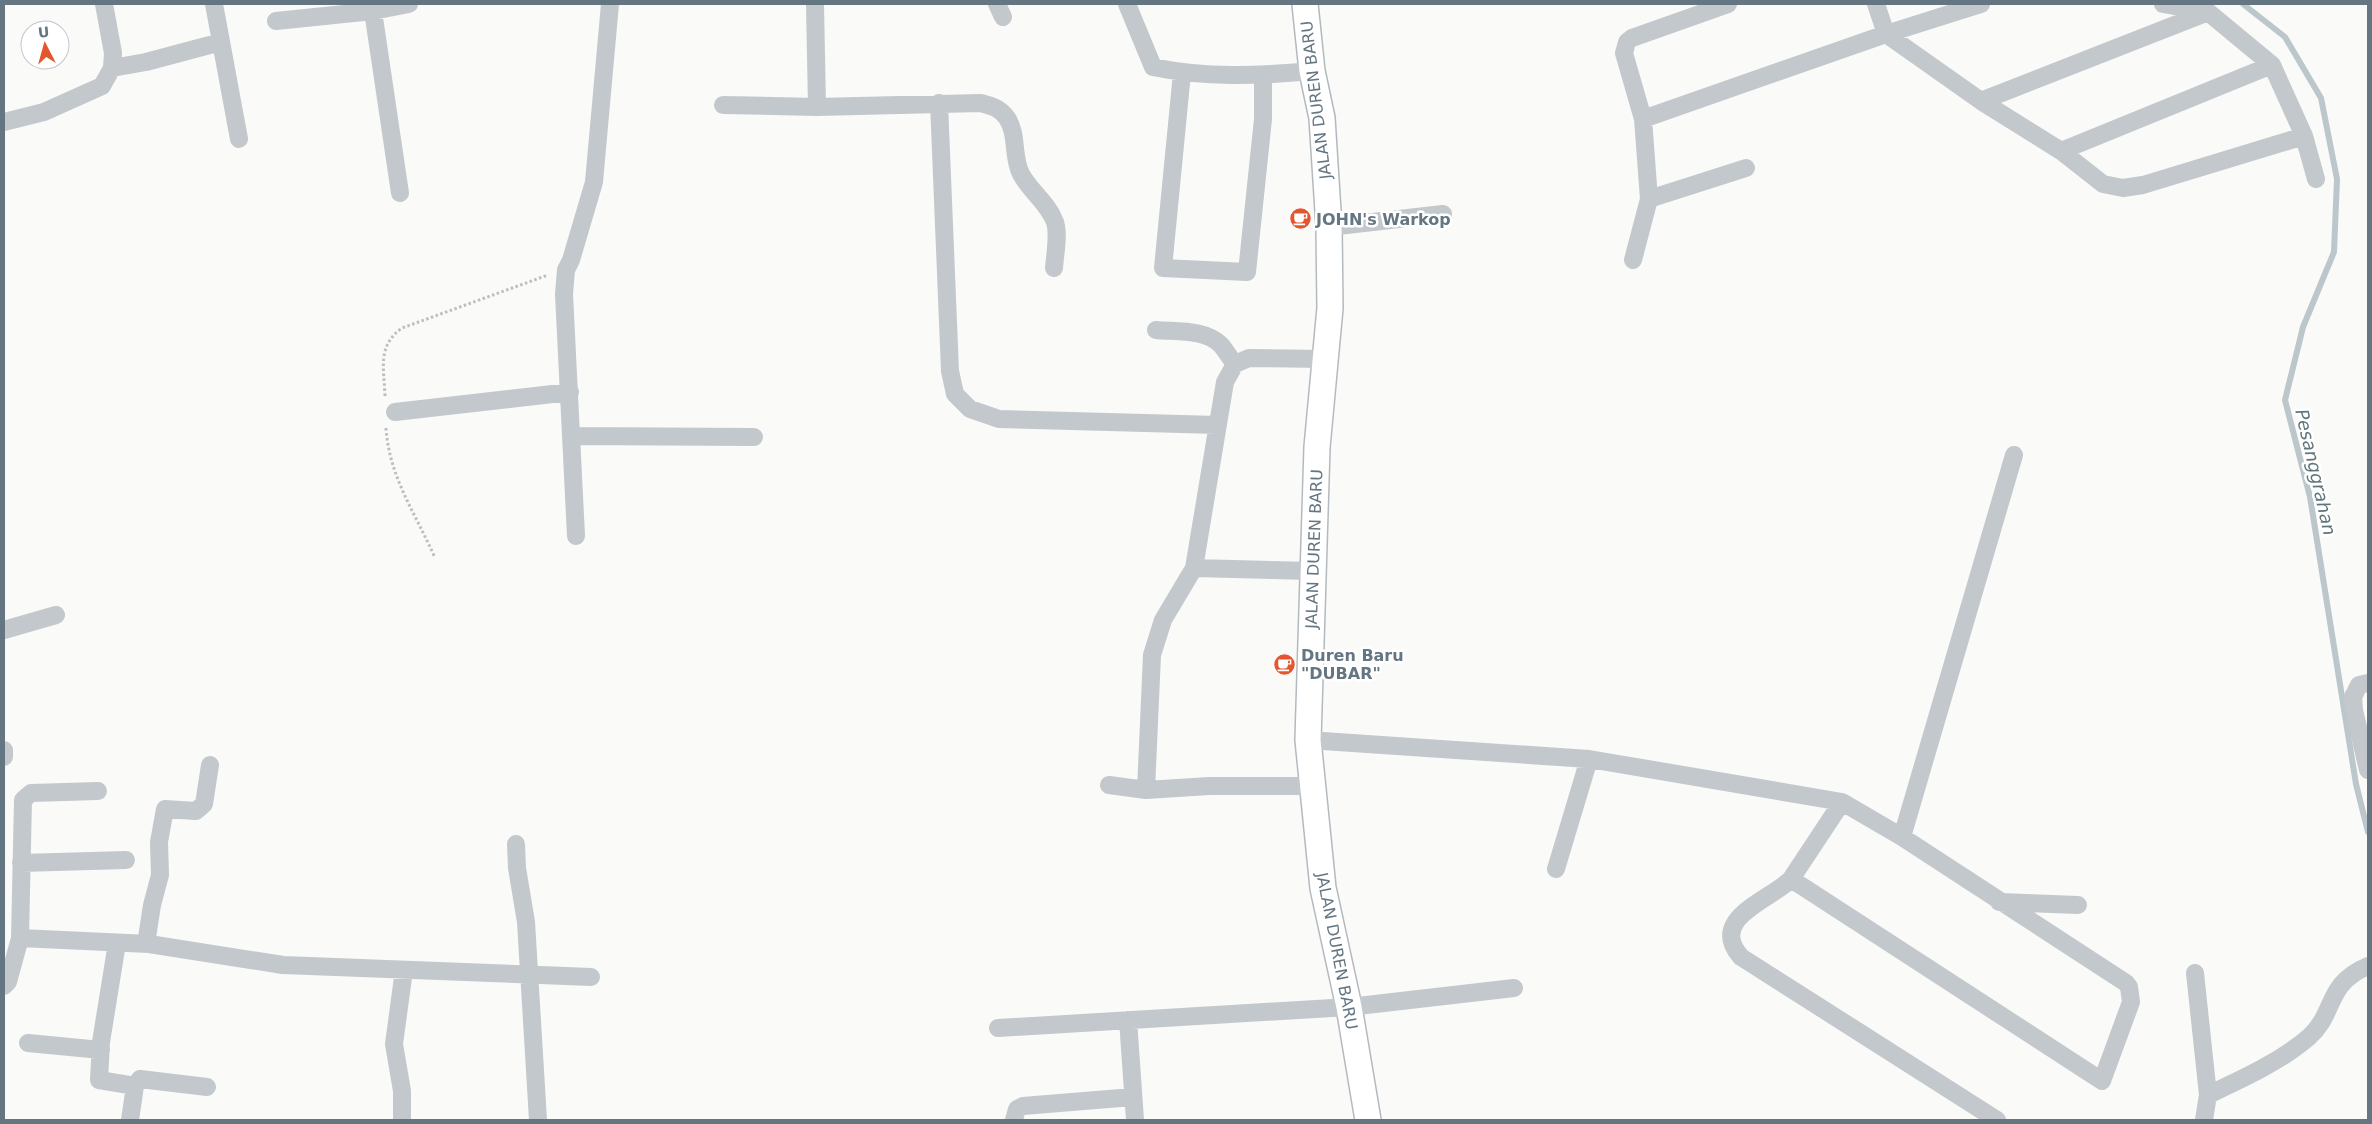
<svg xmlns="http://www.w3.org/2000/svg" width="2372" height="1124" font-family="'DejaVu Sans',sans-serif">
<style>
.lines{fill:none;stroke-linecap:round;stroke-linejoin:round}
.stream{stroke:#bbc7cb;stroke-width:6}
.secondary-casing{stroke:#b3babf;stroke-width:28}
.path{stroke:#bbbfc2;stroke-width:3;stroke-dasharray:2.5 2.5;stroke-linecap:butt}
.street{stroke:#c3c8cc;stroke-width:18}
.secondary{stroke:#fff;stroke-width:25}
.labels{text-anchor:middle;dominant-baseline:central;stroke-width:5;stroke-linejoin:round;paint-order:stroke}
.street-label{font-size:16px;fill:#657683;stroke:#fff}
.poi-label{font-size:16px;font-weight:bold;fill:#657683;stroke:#fff;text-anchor:start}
.water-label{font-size:18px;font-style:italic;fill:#60757c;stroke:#fff}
</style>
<rect width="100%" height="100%" fill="#fafaf8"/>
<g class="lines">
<path class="stream" d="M 2243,4 L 2285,37 L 2321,98 L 2337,179 L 2334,252 L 2303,327 L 2285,400 L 2310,497 L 2356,784 L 2368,832"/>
<defs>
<path id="secondary" d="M 1305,4 L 1312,71 L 1322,118 L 1329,227 L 1330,308 L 1317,447 L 1308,740 L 1323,888 L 1349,1007 L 1368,1120"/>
</defs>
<use href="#secondary" class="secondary-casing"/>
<path class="path" d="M 385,396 C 384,368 377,346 402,328 L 548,275
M 386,428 C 389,477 416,514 435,558"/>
<path class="street" d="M 214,4 L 239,139
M 815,4 L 817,107
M 997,4 L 1003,17
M 1127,4 L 1153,67 C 1205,78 1259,76 1312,71
M 1876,4 L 1886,34 L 1981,101 L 2061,151 L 2103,184 L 2123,188 L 2143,185 L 2304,136
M 2163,4 L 2208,12 L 2272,65 L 2304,136 L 2316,179
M 373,11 L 400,193
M 276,21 L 373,11 L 409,4
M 112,68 L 146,62 L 221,42
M 1182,73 L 1163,268 L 1247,272 L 1263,119 L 1263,76
M 1981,101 L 2208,12
M 939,103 L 950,371 L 955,394 L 970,409 L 999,419 L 1218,425
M 723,105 L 817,107 L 981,103 C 992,106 1000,108 1007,118 C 1018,134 1012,157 1021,174 C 1030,191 1048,203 1055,222 C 1059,235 1055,254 1054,268
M 1643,119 L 1624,53 L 1627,42 L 1632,38 L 1728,4
M 4,122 L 44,112 L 102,86 L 112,68 L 113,53 L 104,4
M 2061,151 L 2272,65
M 1649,199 L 1746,168
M 1329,227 L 1443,214
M 1633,260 L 1649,199 L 1643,119 L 1886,34 L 1981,4
M 1156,330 C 1176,332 1206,329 1221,345 C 1226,351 1230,358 1235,364
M 395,412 L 570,392
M 572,436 L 754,437
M 576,536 L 564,294 L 566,270 L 571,260 L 594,182 L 610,4
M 1194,568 L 1313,571
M 4,630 L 56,615
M 2368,683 L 2359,685 L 2353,697 L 2354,710 L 2368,770
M 1308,740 L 1589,759 L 1842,802 L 1902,837 L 2126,983 L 2129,987 L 2131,1002 L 2102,1081 L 1791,879
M 4,750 L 4,757
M 1109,785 L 1146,790 L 1209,786 L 1311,786
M 1146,790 L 1152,655 L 1163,620 L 1194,568 L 1225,382 L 1235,364 L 1249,358 L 1326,359
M 1842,802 L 1791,879 C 1771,900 1707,918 1741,957 L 1997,1120
M 1902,837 L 2014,455
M 516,844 L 517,868 L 526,922 L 538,1120
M 21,863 L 126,860
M 1556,869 L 1589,759
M 1999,902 L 2078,905
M 20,938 L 149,944 L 283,965 L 591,977
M 117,943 L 101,1042 L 99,1080 L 135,1086 L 140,1079 L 207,1087
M 146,944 L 152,905 L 160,875 L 159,842 L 165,809 L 196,811 L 204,804 L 210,765
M 2195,973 L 2208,1095
M 4,986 L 8,982 L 20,938 L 23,800 L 31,793 L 98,791
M 1128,1020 L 1135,1120
M 998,1028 L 1349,1007 L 1514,988
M 28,1043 L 101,1050
M 130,1120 L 135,1086
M 402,1120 L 402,1091 L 394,1044 L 404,970
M 1014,1120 L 1017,1109 L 1023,1106 L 1133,1097
M 2204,1120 L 2208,1095 C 2242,1079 2280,1062 2309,1037 C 2336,1013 2325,984 2368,966"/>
<use href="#secondary" class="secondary"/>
</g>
<defs>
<symbol id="cafe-disc" viewBox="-11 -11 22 22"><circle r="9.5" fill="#e4572e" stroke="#fff"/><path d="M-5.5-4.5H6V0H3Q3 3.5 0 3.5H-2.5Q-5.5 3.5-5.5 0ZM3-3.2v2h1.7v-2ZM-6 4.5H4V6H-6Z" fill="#fff"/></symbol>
</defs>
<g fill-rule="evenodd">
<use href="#cafe-disc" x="1288" y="206" width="25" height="25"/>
<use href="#cafe-disc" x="1272" y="652" width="25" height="25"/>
</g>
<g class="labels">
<g class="street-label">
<text transform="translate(1316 100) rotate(-97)">JALAN DUREN BARU</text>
<text transform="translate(1314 549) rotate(-88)">JALAN DUREN BARU</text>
<text transform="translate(1337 951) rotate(79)">JALAN DUREN BARU</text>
</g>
<g class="poi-label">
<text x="1316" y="219">JOHN's Warkop</text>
<text x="1301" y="655">Duren Baru<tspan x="1301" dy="18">"DUBAR"</tspan></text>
</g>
<g class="water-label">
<text transform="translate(2316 472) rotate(77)">Pesanggrahan</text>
</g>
</g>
<rect width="2372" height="1124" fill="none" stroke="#657683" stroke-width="10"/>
<g transform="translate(45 45) rotate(354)"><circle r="24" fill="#ffffff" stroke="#c1c8cd"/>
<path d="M0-4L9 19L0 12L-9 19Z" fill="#e4572e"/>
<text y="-8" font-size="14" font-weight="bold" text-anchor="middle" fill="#657683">U</text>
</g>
</svg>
